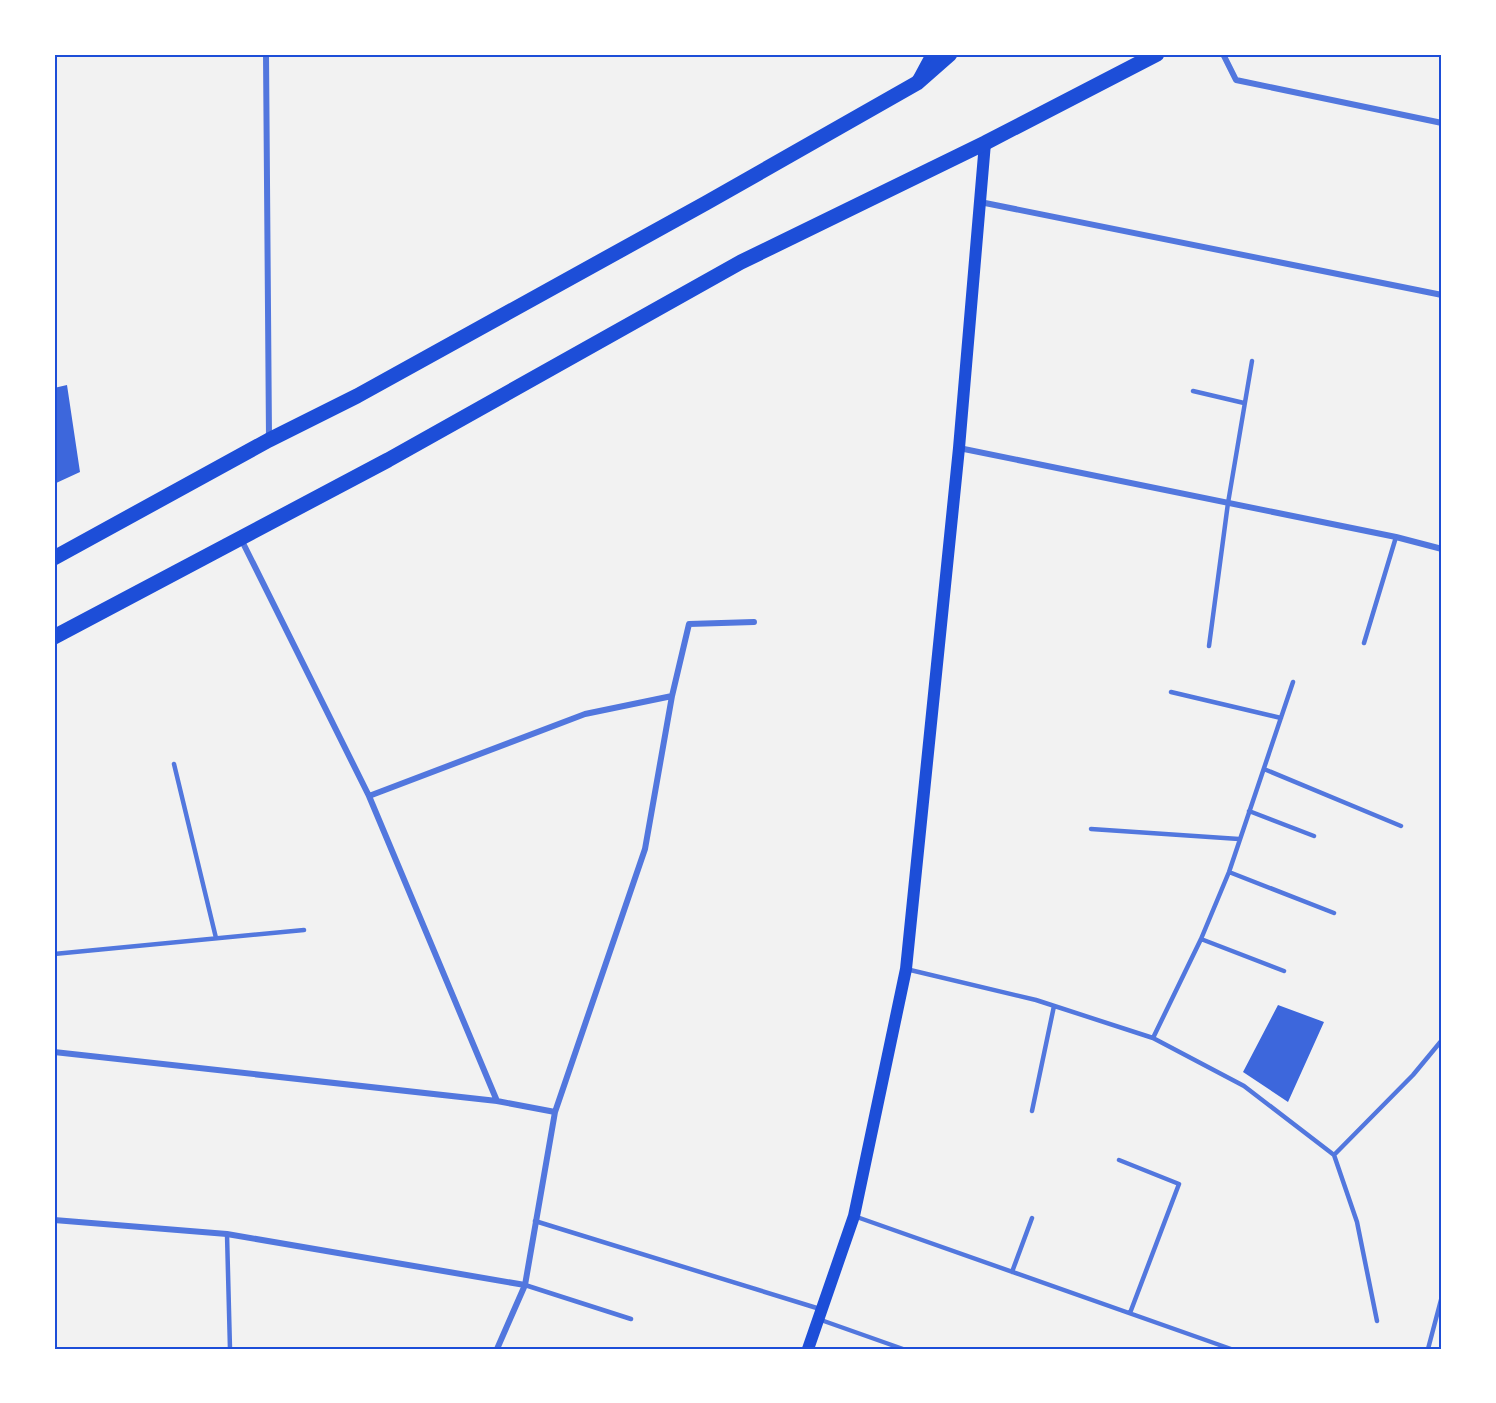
<svg xmlns="http://www.w3.org/2000/svg" width="1496" height="1403" font-family="Poppins,sans-serif">
<style>
.building{fill:#3d67dc}
.lines{fill:none;stroke-linecap:round;stroke-linejoin:round}
.service{stroke:#5277de;stroke-width:4.5}
.minor{stroke:#5277de;stroke-width:6}
.secondary{stroke:#1d4ed8;stroke-width:12}
.primary{stroke:#1d4ed8;stroke-width:15}
.neatline{fill:none;stroke:#1d4ed8;stroke-width:2}
</style>
<rect width="100%" height="100%" fill="#f2f2f2"/>
<path class="building" d="M 67,385 L 80,472 L 54,484 L 54,388 Z
M 1278,1005 L 1324,1022 L 1288,1102 L 1243,1072 Z"/>
<g class="lines">
<path class="service" d="M 1193,391 L 1244,403
M 1364,643 L 1396,537
M 1209,646 L 1228,503 L 1252,361
M 1171,692 L 1281,718
M 174,764 L 216,938
M 1264,769 L 1401,826
M 1249,811 L 1314,836
M 1091,829 L 1239,839
M 1229,872 L 1334,913
M 1201,939 L 1284,971
M 54,954 L 304,930
M 906,969 L 1036,1000 L 1153,1038 L 1244,1086 L 1334,1155 L 1357,1222 L 1377,1321
M 1153,1038 L 1201,939 L 1229,872 L 1293,682
M 1032,1111 L 1054,1006
M 1334,1155 L 1413,1075 L 1442,1040
M 1119,1160 L 1179,1184 L 1130,1313
M 854,1216 L 1231,1349
M 535,1221 L 820,1309
M 227,1234 L 230,1349
M 1012,1272 L 1032,1218
M 525,1285 L 631,1319
M 821,1320 L 903,1349
M 1428,1349 L 1442,1296"/>
<path class="minor" d="M 266,54 L 269,437
M 1223,54 L 1236,80 L 1442,123
M 980,202 L 1442,295
M 959,448 L 1396,537 L 1442,549
M 241,539 L 369,796 L 497,1101
M 369,796 L 585,714 L 672,696
M 54,1052 L 497,1101 L 555,1112
M 54,1220 L 227,1234 L 525,1285
M 497,1349 L 525,1285 L 555,1112 L 645,849 L 672,696 L 689,624 L 754,622"/>
<path class="secondary" d="M 918,80 L 932,54
M 808,1349 L 854,1216 L 906,969 L 959,448 L 985,143"/>
<path class="primary" d="M 54,558 L 269,440 L 357,396 L 706,203 L 917,83 L 950,54
M 54,637 L 388,460 L 741,262 L 985,143 L 1157,54"/>
</g>
<rect width="1496" height="1403" fill="none" stroke="#ffffff" stroke-width="111"/>
<rect x="56" y="56" width="1384" height="1292" class="neatline"/>
</svg>
